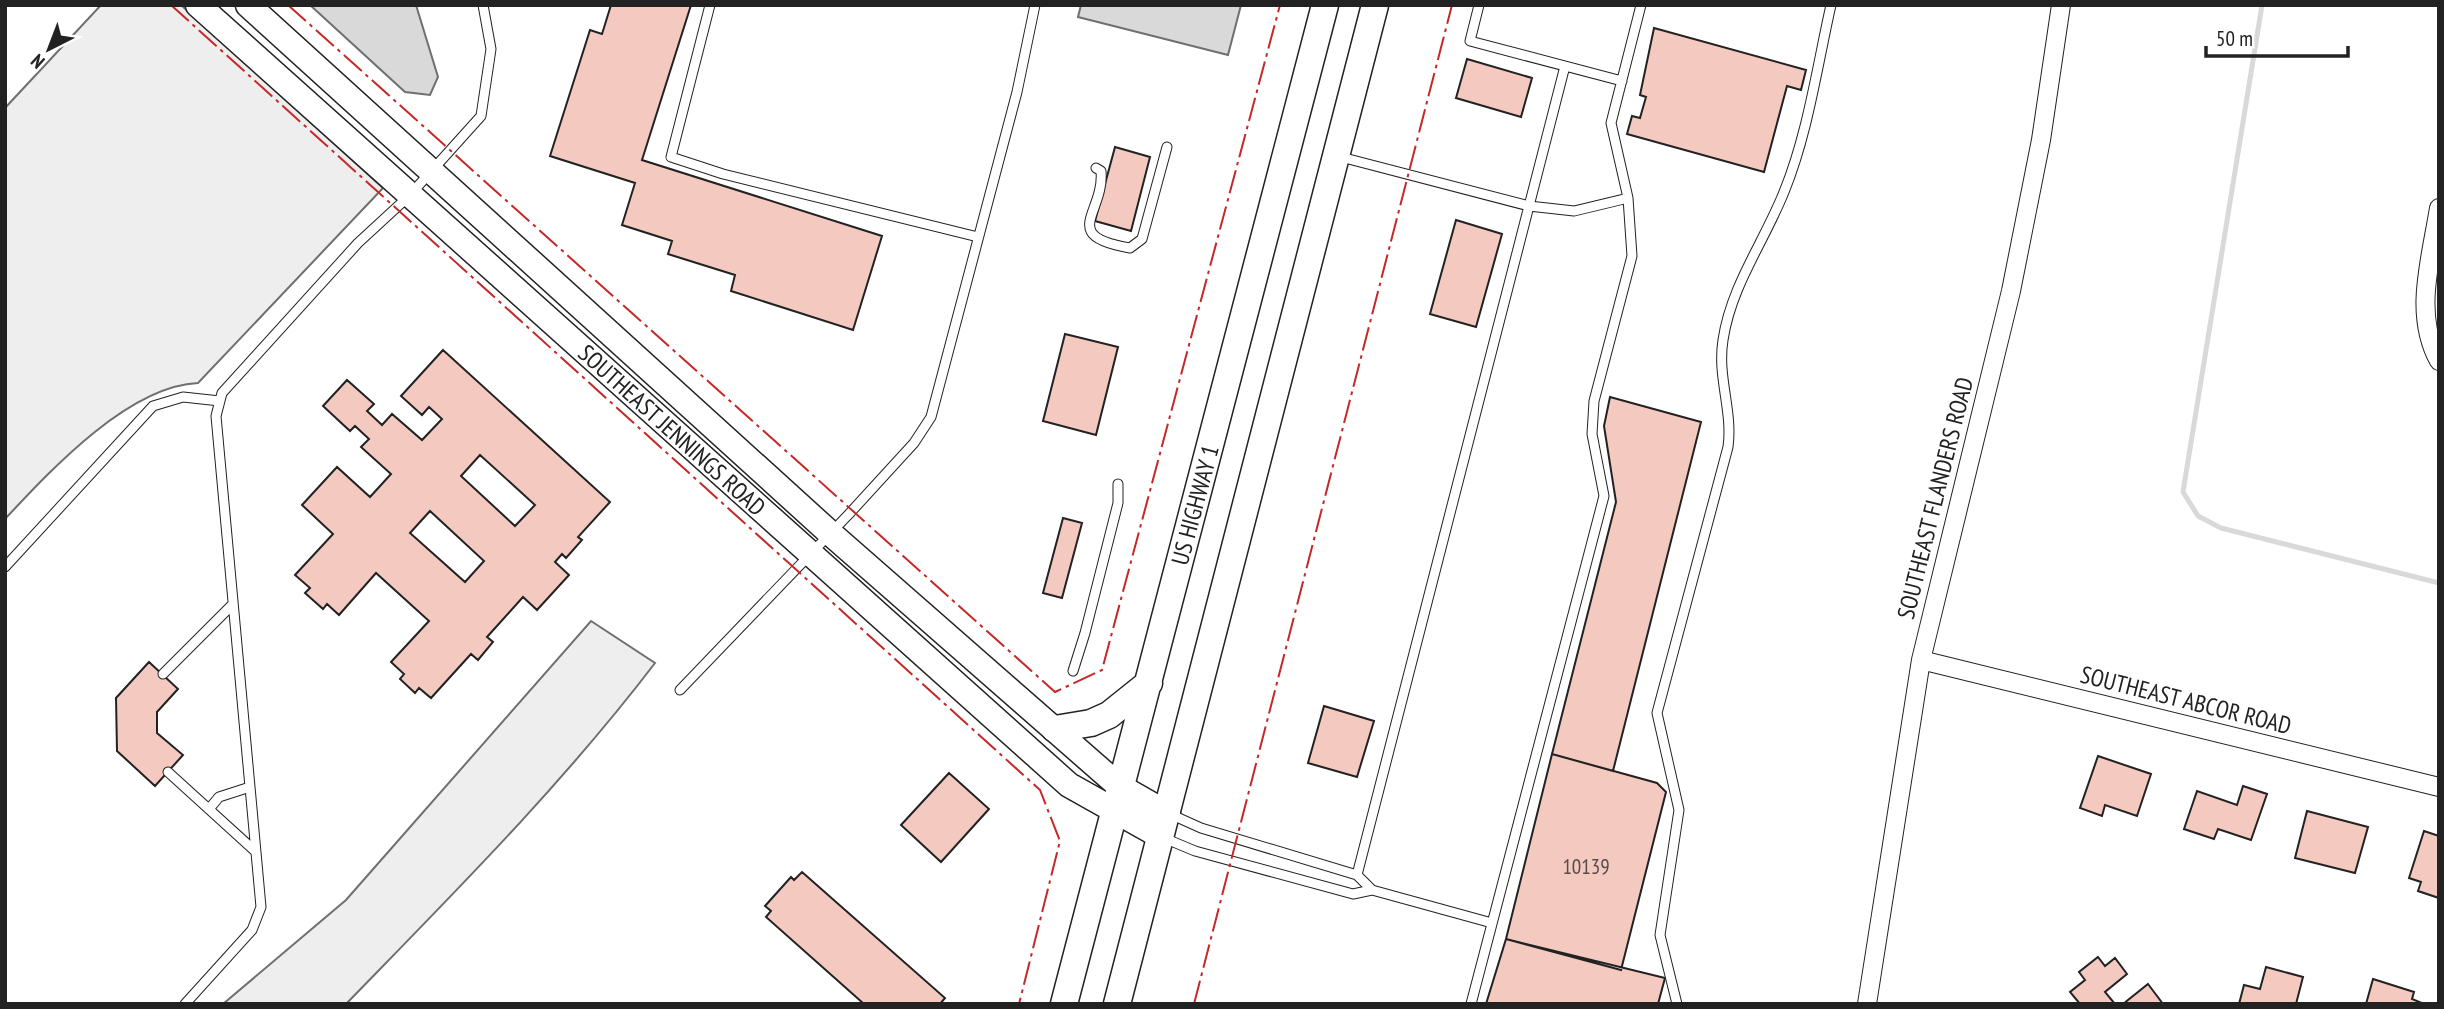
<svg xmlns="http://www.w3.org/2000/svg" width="2444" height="1009" font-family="'PT Sans Narrow',sans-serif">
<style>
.green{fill:#eee;stroke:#6f6f6f;stroke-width:2}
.water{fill:#d9d9d9;stroke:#6f6f6f;stroke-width:2}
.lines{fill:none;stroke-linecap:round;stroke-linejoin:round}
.stream{stroke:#d9d9d9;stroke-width:5}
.building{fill:#f3c9c0;stroke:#222;stroke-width:2;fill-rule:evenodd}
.lane-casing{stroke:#222;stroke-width:11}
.street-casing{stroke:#222;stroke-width:20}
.secondary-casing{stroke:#222;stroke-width:27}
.primary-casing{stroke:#222;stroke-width:29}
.lane{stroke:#fff;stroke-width:9}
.street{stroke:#fff;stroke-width:18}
.secondary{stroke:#fff;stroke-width:24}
.primary{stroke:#fff;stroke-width:26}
.power{stroke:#c62828;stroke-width:2;stroke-dasharray:24 5 3.5 5;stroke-linecap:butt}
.labels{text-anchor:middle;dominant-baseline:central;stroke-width:5;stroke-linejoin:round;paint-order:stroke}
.number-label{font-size:21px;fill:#564c4a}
.street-label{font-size:24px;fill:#222;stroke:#fff}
</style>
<rect width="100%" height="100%" fill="#fff"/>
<path class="green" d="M 101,5 L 181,5 L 383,188 L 198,383 C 128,386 50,471 5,519 L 5,108 Z
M 591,621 L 655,663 C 562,785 453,894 346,1004 L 223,1004 L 346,900 Z"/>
<path class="water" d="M 310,5 L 416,5 L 438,77 L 430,95 L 405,92 Z
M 1081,5 L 1241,5 L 1228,55 L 1078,17 Z"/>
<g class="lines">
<path class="stream" d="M 2262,5 L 2183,492 L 2198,516 L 2221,528 L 2439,583"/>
</g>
<path class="building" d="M 611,5 L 691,5 L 642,160 L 882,236 L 853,330 L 731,291 L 735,275 L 668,254 L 672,241 L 622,225 L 635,183 L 550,156 L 590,30 L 602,34 Z
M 1654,28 L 1806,70 L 1801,90 L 1787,86 L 1764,172 L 1627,134 L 1632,116 L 1640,118 L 1646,97 L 1640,95 Z
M 1467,59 L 1532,78 L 1521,117 L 1456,98 Z
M 1115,147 L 1150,157 L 1131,231 L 1095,221 Z
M 1456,220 L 1502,234 L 1476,327 L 1430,314 Z
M 1065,334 L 1118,347 L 1096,435 L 1043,421 Z
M 443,350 L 610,502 L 578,537 L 582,540 L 566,558 L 562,554 L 555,562 L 569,575 L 537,610 L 523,597 L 487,637 L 493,642 L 478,660 L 471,654 L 431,698 L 419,688 L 415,693 L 400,679 L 404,674 L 391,662 L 429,621 L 376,573 L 339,615 L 327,604 L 323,609 L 305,593 L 310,588 L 295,575 L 333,534 L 302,505 L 337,467 L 370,497 L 391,474 L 361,447 L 369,439 L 355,426 L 350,431 L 323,406 L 347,380 L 374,404 L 367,411 L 382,425 L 392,414 L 422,440 L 442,419 L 429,407 L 422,415 L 401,396 ZM 480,455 L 535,505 L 515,526 L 461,476 ZM 430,511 L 484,561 L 465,582 L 410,533 Z
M 1610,397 L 1701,422 L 1613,771 L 1552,754 L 1616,502 L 1604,426 Z
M 1063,518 L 1082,523 L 1062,598 L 1043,593 Z
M 149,662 L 178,689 L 157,712 L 157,733 L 183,755 L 155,786 L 117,751 L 116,698 Z
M 1324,706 L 1374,721 L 1357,777 L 1308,763 Z
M 1552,754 L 1657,783 L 1666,792 L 1621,970 L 1506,939 Z
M 2098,756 L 2151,774 L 2137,816 L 2105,805 L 2102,816 L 2080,808 Z
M 949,773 L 989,809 L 941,862 L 901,825 Z
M 2243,786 L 2267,794 L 2251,840 L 2218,829 L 2214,839 L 2184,829 L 2197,791 L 2237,805 Z
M 2307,811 L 2368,827 L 2355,873 L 2295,858 Z
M 2424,831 L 2439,836 L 2439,898 L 2418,891 L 2421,882 L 2409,878 Z
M 802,872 L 945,998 L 940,1004 L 864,1004 L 766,917 L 771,911 L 765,906 L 791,877 L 794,880 Z
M 1506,939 L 1665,978 L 1658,1004 L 1486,1004 Z
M 2098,957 L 2105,966 L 2115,958 L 2127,974 L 2105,992 L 2115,1004 L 2080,1004 L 2070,992 L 2085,980 L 2079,972 Z
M 2266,967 L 2303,977 L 2296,1004 L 2239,1004 L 2244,985 L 2260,989 Z
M 2373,979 L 2414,992 L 2412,999 L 2424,1004 L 2366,1004 Z
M 2148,984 L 2163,1004 L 2123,1004 Z"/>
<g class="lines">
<defs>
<path id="lane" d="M 710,5 L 671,157 L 723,174 L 978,237
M 1479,5 L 1470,41 L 1622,81
M 1337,156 L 1529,206 L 1574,211 L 1628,198
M 1096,168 L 1101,171 C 1105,213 1058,236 1130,248 L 1142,239 L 1167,147
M 5,567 L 153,406 L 183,397 L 220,401
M 1073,671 L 1085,633 L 1118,503 L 1118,484
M 163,674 L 233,604
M 680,690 L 849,514 L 914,443 L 931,417 L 1017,92 L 1035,5
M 168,772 L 256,852
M 209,809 L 219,797 L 250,787
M 1170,814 L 1201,828 L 1357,875 L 1372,890
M 1164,838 L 1195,851 L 1353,894 L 1372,890 L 1492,923
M 1357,875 L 1565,66
M 185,1004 L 252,930 L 261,907 L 216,416 L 222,393 L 358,243 L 409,196 L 481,116 L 491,49 L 483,5
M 1471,1004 L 1604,496 L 1592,434 L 1594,401 L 1632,256 L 1628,198 L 1611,123 L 1641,5
M 1677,1004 L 1660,935 L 1679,810 L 1657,713 L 1728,447 C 1733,411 1717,377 1723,340 C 1731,286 1764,242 1784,192 C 1808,133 1817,67 1831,5"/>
<path id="street" d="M 2439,208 C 2431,259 2413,314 2439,361
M 1921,660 L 2439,787
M 1867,1004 L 1921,660 L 2011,291 L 2041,140 L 2061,5"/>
<path id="secondary" d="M 198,5 L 1069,785 L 1160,836
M 248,5 L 830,533 L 1119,786 L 1168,814"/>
<path id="primary" d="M 1055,729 L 1091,723 L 1109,715 L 1149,683
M 1064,1004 L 1325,5
M 1117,1004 L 1375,5"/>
</defs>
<use href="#lane" class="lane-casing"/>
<use href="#street" class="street-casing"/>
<use href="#secondary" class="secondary-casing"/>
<use href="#primary" class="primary-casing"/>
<use href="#lane" class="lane"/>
<use href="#street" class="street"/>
<use href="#secondary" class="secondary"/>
<use href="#primary" class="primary"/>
<path class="power" d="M 171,5 L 1040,790 L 1060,841 L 1019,1004
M 288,5 L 1055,692 L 1102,670 L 1280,5
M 1194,1004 L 1452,5"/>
</g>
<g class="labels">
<g class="number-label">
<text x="1586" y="866">10139</text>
</g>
<g class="street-label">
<text transform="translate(672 430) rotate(42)">SOUTHEAST JENNINGS ROAD</text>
<text transform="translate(1935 498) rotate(-76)">SOUTHEAST FLANDERS ROAD</text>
<text transform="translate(1195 505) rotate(-75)">US HIGHWAY 1</text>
<text transform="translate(2186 700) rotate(14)">SOUTHEAST ABCOR ROAD</text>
</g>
</g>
<rect width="2444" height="1009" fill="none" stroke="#222222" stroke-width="14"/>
<g transform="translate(49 49) rotate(222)" stroke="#ffffff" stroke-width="5" paint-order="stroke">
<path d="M0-5L12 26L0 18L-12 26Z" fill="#222222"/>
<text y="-10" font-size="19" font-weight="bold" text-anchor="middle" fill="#222222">N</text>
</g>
<path d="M2206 46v10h142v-10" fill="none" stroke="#222222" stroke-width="3.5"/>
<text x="2216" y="46" font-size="21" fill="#222222" stroke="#ffffff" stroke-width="5" paint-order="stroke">50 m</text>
</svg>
